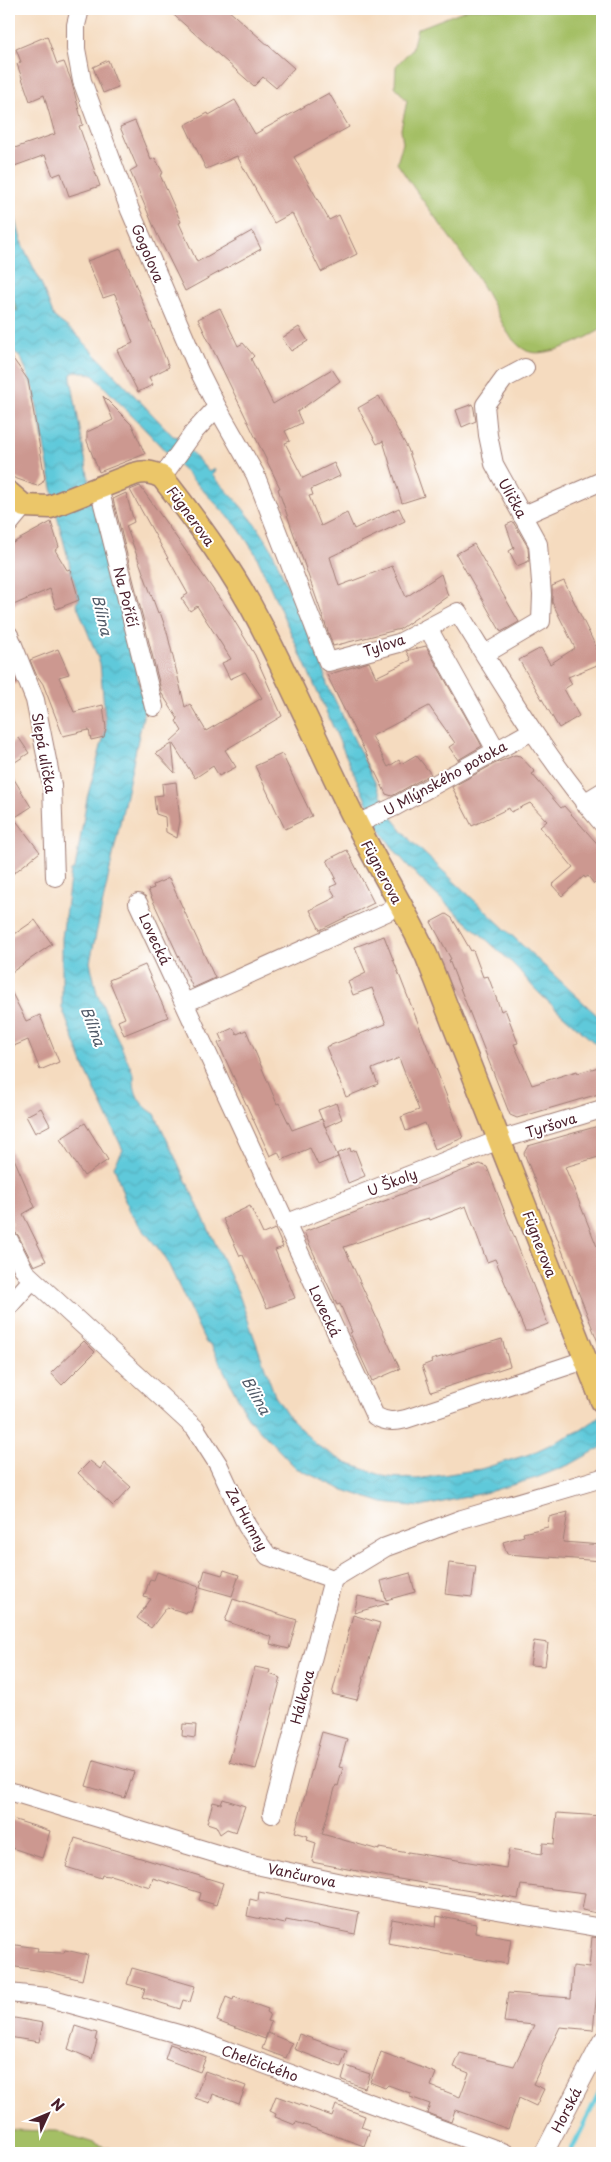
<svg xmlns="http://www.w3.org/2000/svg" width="611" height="2162" font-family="'Playpen Sans',sans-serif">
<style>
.grass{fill:#a4bf65;stroke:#776f48}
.park{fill:url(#park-crowns);stroke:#776f48}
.water{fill:url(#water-waves);stroke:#547482}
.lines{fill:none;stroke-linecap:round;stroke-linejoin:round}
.stream{stroke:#5fc9da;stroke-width:5}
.building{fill:#cc9890}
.minor-casing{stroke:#a07d75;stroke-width:20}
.major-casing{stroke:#a07d75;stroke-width:25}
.minor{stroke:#fff;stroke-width:18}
.major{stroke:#ebc669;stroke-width:22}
.labels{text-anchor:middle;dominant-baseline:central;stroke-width:4;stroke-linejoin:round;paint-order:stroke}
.street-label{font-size:14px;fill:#4a1f2b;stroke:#fff}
.water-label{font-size:15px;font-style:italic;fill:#515a68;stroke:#fff}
</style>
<defs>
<pattern id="park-crowns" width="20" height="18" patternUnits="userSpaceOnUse" patternTransform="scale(1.25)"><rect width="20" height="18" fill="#a4bf65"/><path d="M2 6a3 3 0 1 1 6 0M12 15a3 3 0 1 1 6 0" fill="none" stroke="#889b53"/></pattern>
<pattern id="water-waves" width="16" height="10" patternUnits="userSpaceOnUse" patternTransform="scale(1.25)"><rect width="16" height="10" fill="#5fc9da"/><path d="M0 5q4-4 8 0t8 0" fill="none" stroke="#54acbb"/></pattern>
</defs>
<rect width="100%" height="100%" fill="#fff"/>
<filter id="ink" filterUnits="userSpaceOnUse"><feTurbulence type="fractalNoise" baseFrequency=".02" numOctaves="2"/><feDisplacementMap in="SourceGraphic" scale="10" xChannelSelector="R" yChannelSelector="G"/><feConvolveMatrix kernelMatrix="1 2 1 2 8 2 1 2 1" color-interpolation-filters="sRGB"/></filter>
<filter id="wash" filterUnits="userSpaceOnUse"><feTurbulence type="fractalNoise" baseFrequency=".0096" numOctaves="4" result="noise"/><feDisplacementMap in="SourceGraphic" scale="20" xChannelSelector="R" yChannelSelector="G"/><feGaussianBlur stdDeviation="1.12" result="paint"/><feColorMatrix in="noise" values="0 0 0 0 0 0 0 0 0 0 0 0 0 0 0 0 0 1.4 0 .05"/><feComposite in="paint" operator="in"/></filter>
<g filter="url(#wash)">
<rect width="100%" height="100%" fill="#f5dbbf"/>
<path class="grass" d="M 468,9 L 602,9 L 602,329 C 585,339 546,359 527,351 C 509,342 502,322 493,305 C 466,254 428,211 397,163 L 403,143 L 401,129 L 407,101 L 395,86 L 396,66 L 412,49 L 417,29 Z
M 9,2130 L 56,2131 L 116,2150 L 121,2153 L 9,2153 Z"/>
<path class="park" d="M 9,289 L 19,312 L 9,309 Z"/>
<path class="water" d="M 9,201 L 15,215 L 22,244 L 41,283 L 54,317 L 75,333 L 173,436 L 178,437 L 209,472 L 214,468 L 215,470 L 212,475 C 234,498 255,520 271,548 L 325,673 L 327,684 L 392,817 L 410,840 L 602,1020 L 602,1050 C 582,1031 560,1013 540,994 C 530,985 522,972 512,963 C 467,920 410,879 377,825 L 255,553 L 237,526 L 92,374 L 77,371 L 71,374 L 71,378 L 88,475 L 145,707 L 90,962 L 97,993 L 134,1075 C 133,1094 140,1105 155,1114 L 238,1292 L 275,1396 L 290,1418 L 318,1446 L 346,1463 L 387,1477 L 417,1479 L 481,1469 L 530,1454 L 581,1430 L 602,1415 L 602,1447 L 571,1464 L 536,1478 L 488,1492 L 421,1507 L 383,1503 L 341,1489 L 296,1468 L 248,1418 L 211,1345 L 206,1343 L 165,1257 L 129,1212 L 114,1166 L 123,1150 L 85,1069 L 62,1008 L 62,938 L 71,871 L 75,869 L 87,798 L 106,728 L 100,663 L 76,603 L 79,600 L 58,520 L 34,391 L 22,360 L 9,345 L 9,309 L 18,311 L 9,289 Z"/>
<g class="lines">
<path class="stream" d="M 570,2153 L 602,2087"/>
</g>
<g id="blocks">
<path class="building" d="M 167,9 L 227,9 L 294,68 L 276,88 L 263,77 L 254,86 Z
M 47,36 L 57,64 L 64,62 L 71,80 L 83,125 L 79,126 L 100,186 L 69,196 L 61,173 L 53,176 L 45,155 L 9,168 L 9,150 L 55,134 L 44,95 L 30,101 L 17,64 L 21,62 L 16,49 Z
M 108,60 L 118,87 L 103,93 L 93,67 Z
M 329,93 L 349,127 L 294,157 L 329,220 L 339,215 L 357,254 L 321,272 L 292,213 L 274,223 L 237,156 L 206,169 L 185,125 L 208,113 L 209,115 L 235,100 L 255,134 Z
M 135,121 L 151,160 L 155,158 L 163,173 L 160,175 L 181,222 L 179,223 L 197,262 L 252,231 L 261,249 L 185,291 L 157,234 L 130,171 L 137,167 L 120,127 Z
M 121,249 L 169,367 L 149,377 L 153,385 L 138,392 L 117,350 L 133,343 L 115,294 L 103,298 L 87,261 Z
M 220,308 L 238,346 L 243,343 L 254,356 L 251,359 L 273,404 L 332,369 L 340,381 L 297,412 L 302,423 L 285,431 L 290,441 L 285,443 L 303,478 L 334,463 L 340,476 L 311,489 L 313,495 L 309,496 L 321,526 L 347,513 L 354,529 L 399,508 L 405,521 L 330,557 L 339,586 L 392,566 L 406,597 L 441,574 L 448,596 L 400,629 L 333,646 L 278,489 L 280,488 L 198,319 Z
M 299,327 L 308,341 L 291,351 L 282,338 Z
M 9,353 L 28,380 L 45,478 L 42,483 L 37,486 L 9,476 Z
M 103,396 L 132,425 L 145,454 L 99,472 L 87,441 L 87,432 L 113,420 Z
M 379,396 L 408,449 L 424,496 L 402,503 L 383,441 L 377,444 L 358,408 Z
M 473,404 L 476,421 L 462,427 L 456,410 Z
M 140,486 L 229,612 L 255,655 L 282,716 L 225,750 L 236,767 L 219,776 L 213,766 L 195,778 L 171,741 L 182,731 L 176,721 L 178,719 L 162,694 L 113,499 L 126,493 L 134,522 L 126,526 L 158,613 L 160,612 L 167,632 L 185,707 L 190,704 L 206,731 L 262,698 L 245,672 L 230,679 L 222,663 L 231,659 L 197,606 L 190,611 L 181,598 L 188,594 L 130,490 Z
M 51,522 L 59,547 L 55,550 L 67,570 L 70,569 L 79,600 L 56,609 L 50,589 L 9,607 L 9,545 Z
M 513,522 L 528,547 L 529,561 L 517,566 L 509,551 L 514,548 L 506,525 Z
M 474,544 L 519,622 L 501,632 L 456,554 Z
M 564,581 L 597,649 L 602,647 L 602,663 L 568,677 L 572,684 L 564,689 L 579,716 L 559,728 L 519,660 L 541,648 L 550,664 L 575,648 L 552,602 L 552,586 Z
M 426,646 L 482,746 L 458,760 L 449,747 L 455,743 L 429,706 L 372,736 L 388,767 L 399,760 L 401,764 L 416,755 L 431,774 L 392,796 L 386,794 L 327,675 L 369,662 L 376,677 L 411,660 L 406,651 Z
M 58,649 L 69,674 L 59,677 L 74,712 L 103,705 L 106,728 L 104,737 L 91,740 L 89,730 L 63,736 L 43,684 L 36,674 L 30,660 Z
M 9,668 L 11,668 L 17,683 L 9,687 Z
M 19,738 L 29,753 L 9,766 L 9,745 Z
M 172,744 L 175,773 L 156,753 Z
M 282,754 L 312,816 L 285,829 L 255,766 Z
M 515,755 L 520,756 L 535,772 L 532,774 L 561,808 L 564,806 L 602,849 L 602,876 L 594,884 L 588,876 L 585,878 L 584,876 L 562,896 L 552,885 L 573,867 L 540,827 L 547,821 L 530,803 L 511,812 L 509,808 L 472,826 L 452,787 L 494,764 Z
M 9,771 L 31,807 L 14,818 L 40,852 L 9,877 Z
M 176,782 L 180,821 L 177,838 L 166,832 L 165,817 L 156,814 L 154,796 L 163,795 L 162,784 Z
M 347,850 L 374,903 L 320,930 L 310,910 L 336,897 L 330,887 L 337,884 L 334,879 L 336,878 L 327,860 Z
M 169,878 L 215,978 L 193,988 L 148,890 L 154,888 L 153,885 Z
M 446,914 L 452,918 L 471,951 L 473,950 L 483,977 L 488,976 L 501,1011 L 505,1009 L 518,1043 L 514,1044 L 532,1085 L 577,1071 L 578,1073 L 602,1066 L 602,1093 L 517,1118 L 510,1115 L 449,960 L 451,959 L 431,922 Z
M 35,920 L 52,944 L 9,974 L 9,938 Z
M 384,936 L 463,1138 L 435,1149 L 425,1123 L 406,1131 L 401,1117 L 419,1110 L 399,1058 L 372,1069 L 378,1084 L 346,1097 L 326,1047 L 386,1024 L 372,988 L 353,995 L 348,982 L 366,973 L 355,947 Z
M 145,965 L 168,1017 L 124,1035 L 118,1021 L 125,1018 L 109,980 Z
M 9,987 L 26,1021 L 40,1015 L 59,1062 L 40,1070 L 28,1040 L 9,1048 Z
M 233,1028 L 237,1034 L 246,1030 L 277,1104 L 279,1103 L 292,1130 L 322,1119 L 338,1157 L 318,1165 L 310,1148 L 282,1160 L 278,1152 L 270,1156 L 218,1043 L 223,1041 L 220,1034 Z
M 336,1103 L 342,1119 L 325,1127 L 318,1110 Z
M 41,1108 L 50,1125 L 35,1133 L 26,1116 Z
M 85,1123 L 108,1160 L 84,1176 L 60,1139 Z
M 602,1125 L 602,1156 L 565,1167 L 602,1259 L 601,1350 L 524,1153 L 528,1146 Z
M 9,1147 L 35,1207 L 23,1214 L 46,1261 L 34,1266 L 18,1235 L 12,1230 L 10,1225 L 13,1224 L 11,1220 L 9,1222 Z
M 350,1148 L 351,1152 L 355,1150 L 365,1176 L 348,1183 L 337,1154 Z
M 480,1164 L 487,1167 L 548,1324 L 530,1331 L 525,1331 L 495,1259 L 487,1262 L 466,1206 L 430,1220 L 429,1218 L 409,1224 L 344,1247 L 400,1369 L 372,1381 L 350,1333 L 352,1332 L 340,1304 L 337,1305 L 304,1232 Z
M 250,1206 L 263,1234 L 275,1229 L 283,1247 L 275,1250 L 295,1298 L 267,1308 L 243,1255 L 240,1256 L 223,1219 Z
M 502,1339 L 510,1366 L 431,1392 L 422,1366 L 432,1362 L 431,1360 Z
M 84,1341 L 95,1352 L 62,1385 L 51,1373 Z
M 90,1461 L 100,1469 L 104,1463 L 131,1487 L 113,1506 L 78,1473 Z
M 568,1512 L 563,1542 L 602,1545 L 602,1561 L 507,1554 L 503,1542 L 524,1536 L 523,1533 L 548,1527 L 549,1517 Z
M 449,1563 L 476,1566 L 472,1597 L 445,1594 Z
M 205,1570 L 222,1575 L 224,1570 L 239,1575 L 232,1596 L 200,1587 Z
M 157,1572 L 199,1587 L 191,1612 L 187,1611 L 186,1613 L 167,1607 L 151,1628 L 137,1618 L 151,1599 L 144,1597 L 150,1579 L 154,1580 Z
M 410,1573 L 415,1592 L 386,1600 L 381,1581 Z
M 358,1596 L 389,1603 L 354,1613 Z
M 233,1599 L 297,1620 L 289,1649 L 270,1644 L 272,1637 L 225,1621 Z
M 353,1615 L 380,1623 L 357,1700 L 332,1694 Z
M 534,1641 L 548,1643 L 545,1666 L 530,1665 Z
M 255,1667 L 270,1670 L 269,1674 L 281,1678 L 256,1769 L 229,1762 Z
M 183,1724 L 196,1725 L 195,1738 L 182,1736 Z
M 322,1732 L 347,1739 L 339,1767 L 343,1768 L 338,1786 L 336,1785 L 322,1834 L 379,1850 L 379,1848 L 408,1853 L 408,1852 L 506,1868 L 509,1849 L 542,1854 L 543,1843 L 554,1844 L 557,1813 L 602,1816 L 602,1914 L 582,1910 L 585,1893 L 521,1885 L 518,1899 L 393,1878 L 312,1862 L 316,1843 L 307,1840 L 308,1836 L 295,1832 Z
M 94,1760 L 134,1772 L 125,1798 L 86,1786 Z
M 223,1799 L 245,1806 L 236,1832 L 227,1829 L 220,1834 L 216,1826 L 207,1823 L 213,1802 L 221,1804 Z
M 9,1818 L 50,1831 L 42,1858 L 9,1847 Z
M 75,1838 L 223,1883 L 216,1905 L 199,1900 L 201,1893 L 153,1878 L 150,1887 L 110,1875 L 109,1876 L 102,1875 L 101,1878 L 66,1867 Z
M 259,1892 L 359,1912 L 355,1934 L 286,1920 L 285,1924 L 247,1916 L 250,1899 L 258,1901 Z
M 437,1916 L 476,1924 L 475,1933 L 511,1939 L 507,1964 L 388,1943 L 392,1919 L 436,1927 Z
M 592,1937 L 602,1938 L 602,1983 L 598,1983 L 593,2030 L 560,2027 L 533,2084 L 544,2089 L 536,2106 L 519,2098 L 508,2129 L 455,2110 L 451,2122 L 427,2113 L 430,2104 L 410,2097 L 410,2093 L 388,2085 L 385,2088 L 370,2082 L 381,2052 L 436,2073 L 431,2086 L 460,2097 L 469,2073 L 454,2067 L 460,2053 L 514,2066 L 534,2025 L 504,2022 L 508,1993 L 571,1998 L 573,1966 L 589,1968 Z
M 9,1944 L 38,1948 L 37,1952 L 64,1953 L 65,1950 L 88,1955 L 82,1980 L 50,1972 L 9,1966 Z
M 132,1968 L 195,1986 L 190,2002 L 183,2000 L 180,2009 L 142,1997 L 145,1989 L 127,1984 Z
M 226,1997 L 233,2000 L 234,1997 L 268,2009 L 267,2012 L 270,2014 L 267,2021 L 271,2022 L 265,2039 L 217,2021 Z
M 9,2017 L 43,2023 L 39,2042 L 9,2037 Z
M 75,2026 L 97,2033 L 95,2040 L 97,2041 L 92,2059 L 68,2049 Z
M 268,2033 L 292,2043 L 286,2058 L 262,2049 Z
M 299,2034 L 347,2051 L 341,2067 L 294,2049 Z
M 170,2044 L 206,2057 L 200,2072 L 165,2059 Z
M 346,2066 L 370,2074 L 365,2088 L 342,2080 Z
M 205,2071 L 246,2086 L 239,2104 L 213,2094 L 210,2103 L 195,2098 Z
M 276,2096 L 332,2116 L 336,2105 L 365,2116 L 361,2127 L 370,2130 L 364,2146 L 296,2122 L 295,2125 L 275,2117 L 276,2114 L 270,2111 Z"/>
</g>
</g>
<g filter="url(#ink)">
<use href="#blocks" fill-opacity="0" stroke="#a07d75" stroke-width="1"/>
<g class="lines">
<defs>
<path id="minor" d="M 80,9 L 76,25 L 76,49 L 82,81 L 130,210 L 199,371 L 217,407 L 255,474 L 328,662 L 399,643 L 458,612 C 503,684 546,759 602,823
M 162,477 L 194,432 L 217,407
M 99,488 L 154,707
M 522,516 L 602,481
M 9,524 L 24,506
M 428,628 L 496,750
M 9,635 L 35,700 L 52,785 L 55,877
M 485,654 L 541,621 L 542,595 L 538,544 L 494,464 L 488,435 L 485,405 L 504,379 L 525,368
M 584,803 L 602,792
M 357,824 L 394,807 L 532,731
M 138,903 L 375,1416 C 386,1422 394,1422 406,1419 L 585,1360
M 185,1003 L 400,906
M 285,1224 L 499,1140 L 602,1109
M 9,1240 L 25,1272 L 195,1428 L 218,1464 L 247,1526 L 268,1556 L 333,1579 L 386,1547 L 462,1519 L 602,1478
M 9,1306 L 32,1280
M 9,1791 L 247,1863 L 346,1884 L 602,1928
M 272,1814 L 333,1579
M 9,1993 L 46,1997 L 196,2039 L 505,2153
M 544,2153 L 602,2041"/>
<path id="major" d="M 9,493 L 24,506 L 50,507 L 134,474 C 145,471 152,472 162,477 C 198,523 234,572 261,625 C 294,689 323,755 355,820 C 377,866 406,910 427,957 L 602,1401"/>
</defs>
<use href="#minor" class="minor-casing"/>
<use href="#major" class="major-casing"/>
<use href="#minor" class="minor"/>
<use href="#major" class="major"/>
</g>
</g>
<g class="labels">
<g class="street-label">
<text transform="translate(148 253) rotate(67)">Gogolova</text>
<text transform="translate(513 498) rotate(61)">Ulička</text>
<text transform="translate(191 516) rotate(54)">Fügnerova</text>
<text transform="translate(126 597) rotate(76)">Na Poříčí</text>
<text transform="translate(384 645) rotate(-18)">Tylova</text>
<text transform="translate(44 753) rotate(80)">Slepá ulička</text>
<text transform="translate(445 778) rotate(-29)">U Mlýnského potoka</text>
<text transform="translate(382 872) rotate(62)">Fügnerova</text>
<text transform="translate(155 939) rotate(65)">Lovecká</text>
<text transform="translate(551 1125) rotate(-17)">Tyršova</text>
<text transform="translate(392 1182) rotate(-21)">U Školy</text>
<text transform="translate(540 1244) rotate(69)">Fügnerova</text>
<text transform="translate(325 1311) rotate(65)">Lovecká</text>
<text transform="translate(247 1519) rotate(61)">Za Humny</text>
<text transform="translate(302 1697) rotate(-75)">Hálkova</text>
<text transform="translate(302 1875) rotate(12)">Vančurova</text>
<text transform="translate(260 2063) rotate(20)">Chelčického</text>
<text transform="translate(566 2110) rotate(-63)">Horská</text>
</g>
<g class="water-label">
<text transform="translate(103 615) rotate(77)">Bílina</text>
<text transform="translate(94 1026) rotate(69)">Bílina</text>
<text transform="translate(257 1395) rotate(60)">Bílina</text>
</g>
</g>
<rect width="611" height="2162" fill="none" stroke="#fff" stroke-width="30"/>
<g transform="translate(48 2114) rotate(46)" stroke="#ffffff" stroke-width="4" paint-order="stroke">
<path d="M0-4L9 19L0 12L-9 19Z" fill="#4a1f2b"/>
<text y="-8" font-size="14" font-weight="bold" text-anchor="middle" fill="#4a1f2b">N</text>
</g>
</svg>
